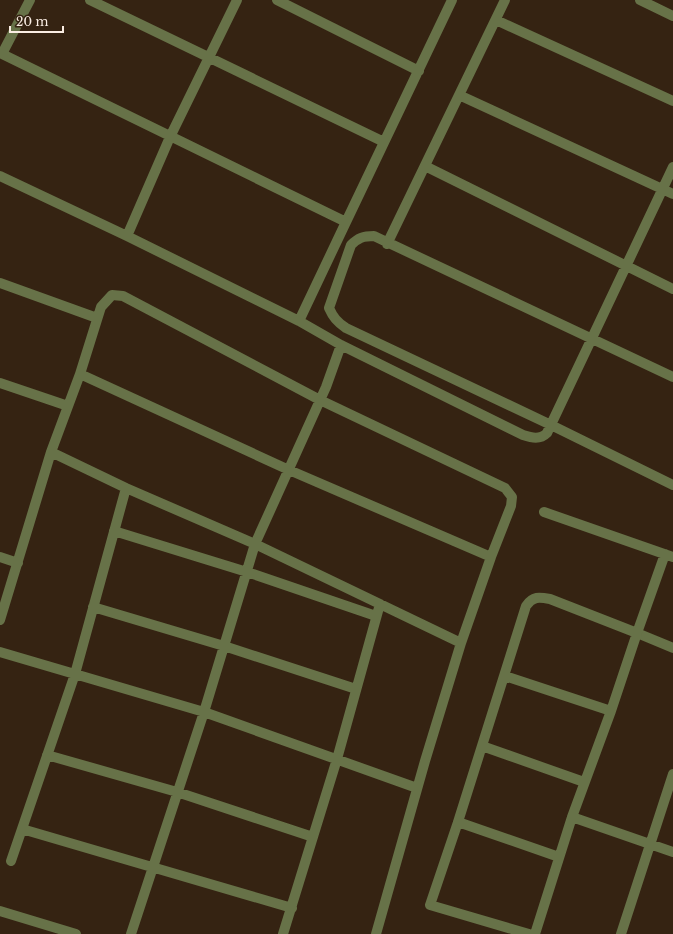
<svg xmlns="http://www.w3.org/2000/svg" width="673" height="934" font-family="'Libre Baskerville',serif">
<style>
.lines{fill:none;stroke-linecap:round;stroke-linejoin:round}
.service{stroke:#677248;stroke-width:10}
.minor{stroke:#677248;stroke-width:10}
</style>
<rect width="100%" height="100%" fill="#352312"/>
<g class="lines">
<path class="service" d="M 637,633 L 673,648"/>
<path class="minor" d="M 90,0 L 384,142
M 277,0 L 419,71
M 640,0 L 673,16
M 496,20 L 673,101
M 0,53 L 346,222 L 299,321
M 2,54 L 30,0
M 459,95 L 673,194
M 425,166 L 673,289
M 0,176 L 127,236 L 299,321 L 341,345 L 523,435 C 532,438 540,440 547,433 L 673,167
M 346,222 L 452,0
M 127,236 L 170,137 L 237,0
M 387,244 L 505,0
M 0,283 L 97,318
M 80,374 L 289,470 L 491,557
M 673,377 L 374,236 C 363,236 358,238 351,245 L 329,308 C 333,317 337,322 346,328 L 551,425 L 673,485
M 0,383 L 68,406
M 51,452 L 126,488 L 255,544 L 461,643
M 544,512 L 673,557
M 114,531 L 247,572 L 376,616
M 0,557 L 18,563
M 93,607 L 224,646 L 356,689
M 0,620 L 51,452 L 80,374 L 101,307 L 112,295 L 123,296 L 320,400 L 505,488 L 512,497 L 511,506 L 491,557 L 461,643 L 425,761 L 376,934
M 0,652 L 204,712 L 417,788
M 505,676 L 611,711
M 482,746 L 584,782
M 47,755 L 177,792 L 313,837
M 572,817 L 673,852
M 458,822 L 559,857
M 22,829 L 292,908
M 11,861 L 75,674 L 126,488
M 0,911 L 76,934
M 131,934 L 204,712 L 255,544 L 326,387 L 341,345
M 283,934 L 337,759 L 380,604
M 529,934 L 430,905 L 458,822 L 526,606 C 533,596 539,597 550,599 L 637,633
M 535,934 L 572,817 L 611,711 L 637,633 L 665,554
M 621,934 L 673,774"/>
</g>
<path d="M10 26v6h53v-6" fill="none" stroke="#faede3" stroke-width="2"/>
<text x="16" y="26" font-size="12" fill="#faede3" stroke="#352312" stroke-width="3" paint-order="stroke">20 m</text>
</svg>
